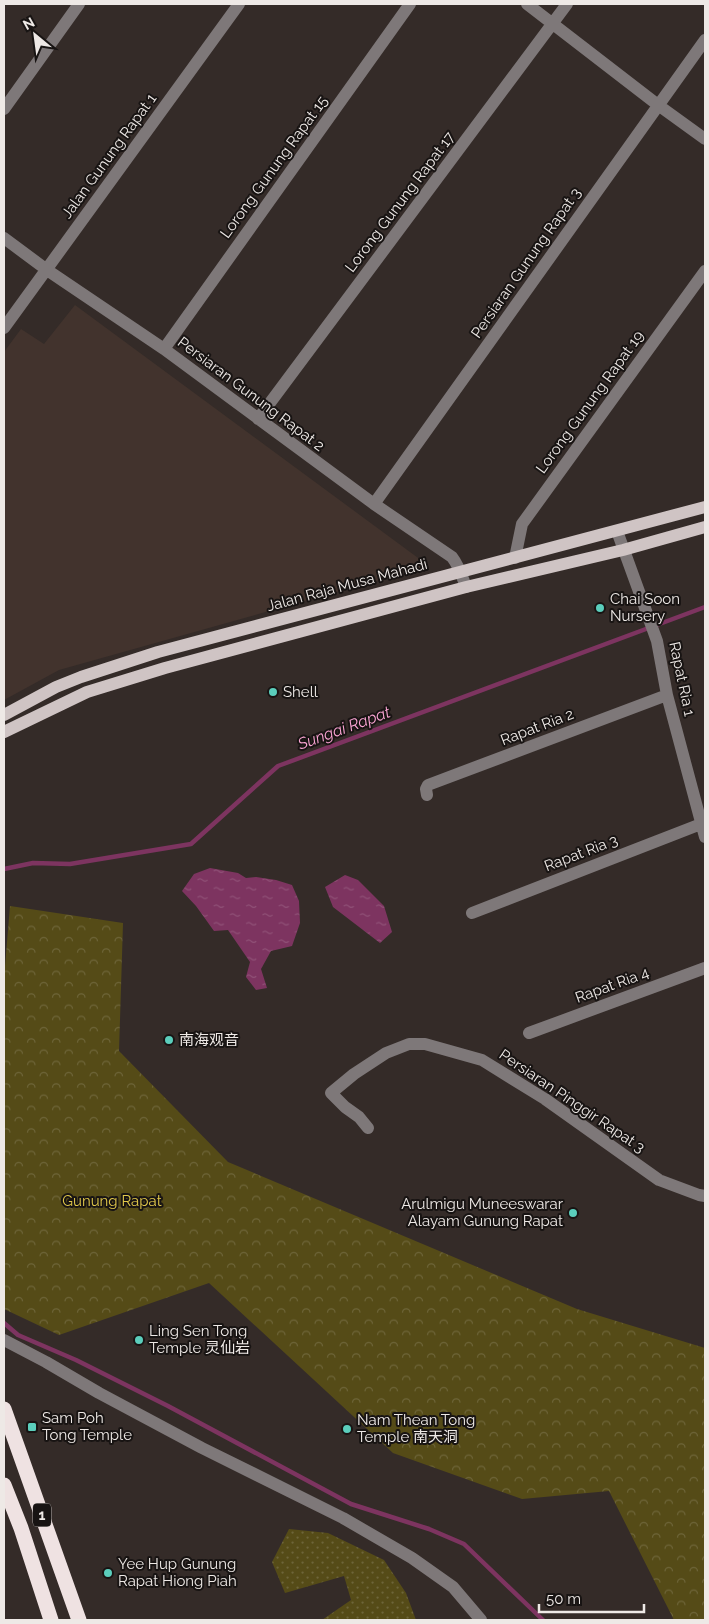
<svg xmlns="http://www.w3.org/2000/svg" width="709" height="1624" font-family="Raleway,'Noto Sans SC',sans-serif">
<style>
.built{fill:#42332d}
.grass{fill:url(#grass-dots)}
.forest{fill:url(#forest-crowns)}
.water{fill:url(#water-ripples)}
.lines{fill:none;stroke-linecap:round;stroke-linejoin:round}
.stream{stroke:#7d3460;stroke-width:4.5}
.minor{stroke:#7e7879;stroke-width:12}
.major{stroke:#cfc4c4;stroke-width:12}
.highway{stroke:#efe2e2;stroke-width:15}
.poi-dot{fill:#5bcebc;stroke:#181413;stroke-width:2}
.labels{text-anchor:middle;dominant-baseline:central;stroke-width:4;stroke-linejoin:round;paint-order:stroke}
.shield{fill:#181413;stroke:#aea9a7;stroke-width:1}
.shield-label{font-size:14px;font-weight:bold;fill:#eee9e6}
.street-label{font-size:15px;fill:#eee9e6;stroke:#181413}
.poi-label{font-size:15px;fill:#eee9e6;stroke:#181413;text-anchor:start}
.park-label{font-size:15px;fill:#e2c94b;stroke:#181413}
.water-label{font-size:16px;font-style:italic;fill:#fba5d4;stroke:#181413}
</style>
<defs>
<pattern id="grass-dots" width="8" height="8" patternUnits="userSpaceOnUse" patternTransform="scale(1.25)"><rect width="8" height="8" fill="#554b17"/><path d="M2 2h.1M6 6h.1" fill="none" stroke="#6e6539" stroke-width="1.8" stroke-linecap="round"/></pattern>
<pattern id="forest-crowns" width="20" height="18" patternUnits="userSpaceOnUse" patternTransform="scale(1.25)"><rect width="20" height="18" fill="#554b17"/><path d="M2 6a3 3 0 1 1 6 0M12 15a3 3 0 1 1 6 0" fill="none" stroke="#6e6539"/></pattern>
<pattern id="water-ripples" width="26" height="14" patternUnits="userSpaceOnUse" patternTransform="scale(1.25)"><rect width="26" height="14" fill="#7d3460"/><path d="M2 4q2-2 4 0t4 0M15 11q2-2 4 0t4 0" fill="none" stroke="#905177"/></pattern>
</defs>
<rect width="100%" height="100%" fill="#342b28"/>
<path class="built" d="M 75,305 L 429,566 L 59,670 L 4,700 L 4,352 L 21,329 L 44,344 Z"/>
<path class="grass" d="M 289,1529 L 328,1533 L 384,1560 L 406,1593 L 416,1620 L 322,1620 L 351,1600 L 344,1576 L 285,1593 L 272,1562 Z"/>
<path class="forest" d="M 10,906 L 123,923 L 119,1051 L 228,1162 L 577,1309 L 705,1348 L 705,1620 L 674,1620 L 609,1491 L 522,1499 L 393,1453 L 209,1283 L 59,1335 L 4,1309 L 4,978 Z"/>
<path class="water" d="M 210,868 L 238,873 L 246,878 L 256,877 L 276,880 L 292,885 L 299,901 L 300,923 L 292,946 L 271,951 L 261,969 L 267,988 L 256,990 L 246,977 L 250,962 L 228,930 L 214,931 L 196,906 L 182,891 L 194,874 Z
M 345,875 L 358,880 L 384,906 L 392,932 L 380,943 L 333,907 L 325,887 Z"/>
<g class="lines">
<path class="stream" d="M 4,869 L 33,863 L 70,864 L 191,844 L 278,766 L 705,607
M 4,1323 L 18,1335 L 76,1360 L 168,1406 L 351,1504 L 429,1529 L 464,1544 L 543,1620"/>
<path class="minor" d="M 527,4 L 658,105 L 705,139
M 4,109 L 79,4
M 4,238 L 47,270 L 164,349 L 374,504 L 452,557 C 459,566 462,576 466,587
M 4,328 L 239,4
M 164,349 L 410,4
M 258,419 L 567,4
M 374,504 L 705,40
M 617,531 L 657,641 L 667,695 L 705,837
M 515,558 L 522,524 L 705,271
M 427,795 L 426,789 L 428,785 L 667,695
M 472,913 L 701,824
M 529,1033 L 705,968
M 368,1128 L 359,1117 L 345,1107 L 331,1093 L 354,1074 L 386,1053 L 409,1044 L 425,1044 L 482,1060 L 545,1099 L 659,1180 L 699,1195 L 705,1196
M 4,1340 L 46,1362 L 99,1393 L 202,1448 L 343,1518 L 412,1558 L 453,1587 L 481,1620"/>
<path class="major" d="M 4,715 L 56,687 L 81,677 L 158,652 L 705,507
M 4,732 L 87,692 L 165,668 L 466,587 L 623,550 L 705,527"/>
<path class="highway" d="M 4,1409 L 79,1620
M 4,1485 L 21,1528 L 51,1620"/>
</g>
<g class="poi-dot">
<circle cx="600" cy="608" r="5"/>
<circle cx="273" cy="692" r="5"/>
<circle cx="169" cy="1040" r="5"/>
<circle cx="573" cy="1213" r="5"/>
<circle cx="139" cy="1340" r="5"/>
<rect x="27" y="1422" width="10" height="10" rx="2.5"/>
<circle cx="347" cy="1429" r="5"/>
<circle cx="108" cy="1573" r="5"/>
</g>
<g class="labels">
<rect class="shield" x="33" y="1503.5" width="18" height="23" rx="4"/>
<g class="shield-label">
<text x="42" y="1515">1</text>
</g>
<g class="street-label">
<text transform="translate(109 156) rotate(-54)">Jalan Gunung Rapat 1</text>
<text transform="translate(274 167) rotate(-54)">Lorong Gunung Rapat 15</text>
<text transform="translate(400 202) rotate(-53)">Lorong Gunung Rapat 17</text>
<text transform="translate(526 263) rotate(-55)">Persiaran Gunung Rapat 3</text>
<text transform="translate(251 394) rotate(37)">Persiaran Gunung Rapat 2</text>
<text transform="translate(590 402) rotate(-54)">Lorong Gunung Rapat 19</text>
<text transform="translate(347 585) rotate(-15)">Jalan Raja Musa Mahadi</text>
<text transform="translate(682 679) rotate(78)">Rapat Ria 1</text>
<text transform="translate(537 727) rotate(-21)">Rapat Ria 2</text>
<text transform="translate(581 853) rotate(-21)">Rapat Ria 3</text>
<text transform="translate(612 985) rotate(-20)">Rapat Ria 4</text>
<text transform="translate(572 1101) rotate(34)">Persiaran Pinggir Rapat 3</text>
</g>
<g class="poi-label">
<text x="610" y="599">Chai Soon<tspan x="610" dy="17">Nursery</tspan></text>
<text x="283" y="692">Shell</text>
<text x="179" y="1040">南海观音</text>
<text x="563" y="1204" text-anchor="end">Arulmigu Muneeswarar<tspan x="563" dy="17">Alayam Gunung Rapat</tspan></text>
<text x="149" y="1331">Ling Sen Tong<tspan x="149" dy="17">Temple 灵仙岩</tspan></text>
<text x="42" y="1418">Sam Poh<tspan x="42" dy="17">Tong Temple</tspan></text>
<text x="357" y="1420">Nam Thean Tong<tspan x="357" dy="17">Temple 南天洞</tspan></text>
<text x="118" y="1564">Yee Hup Gunung<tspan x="118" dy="17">Rapat Hiong Piah</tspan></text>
</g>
<g class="park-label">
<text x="112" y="1201">Gunung Rapat</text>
</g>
<g class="water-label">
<text transform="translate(344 728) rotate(-20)">Sungai Rapat</text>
</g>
</g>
<rect width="709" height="1624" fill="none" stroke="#eee9e6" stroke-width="10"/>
<g transform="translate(35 35) rotate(331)" stroke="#181413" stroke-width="4" paint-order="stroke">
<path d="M0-4L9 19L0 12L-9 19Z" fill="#eee9e6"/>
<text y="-8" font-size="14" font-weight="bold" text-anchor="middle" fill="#eee9e6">N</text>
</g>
<path d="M539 1604v8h105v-8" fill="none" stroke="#eee9e6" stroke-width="2.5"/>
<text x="546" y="1604" font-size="15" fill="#eee9e6" stroke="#181413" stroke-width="4" paint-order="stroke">50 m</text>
</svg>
